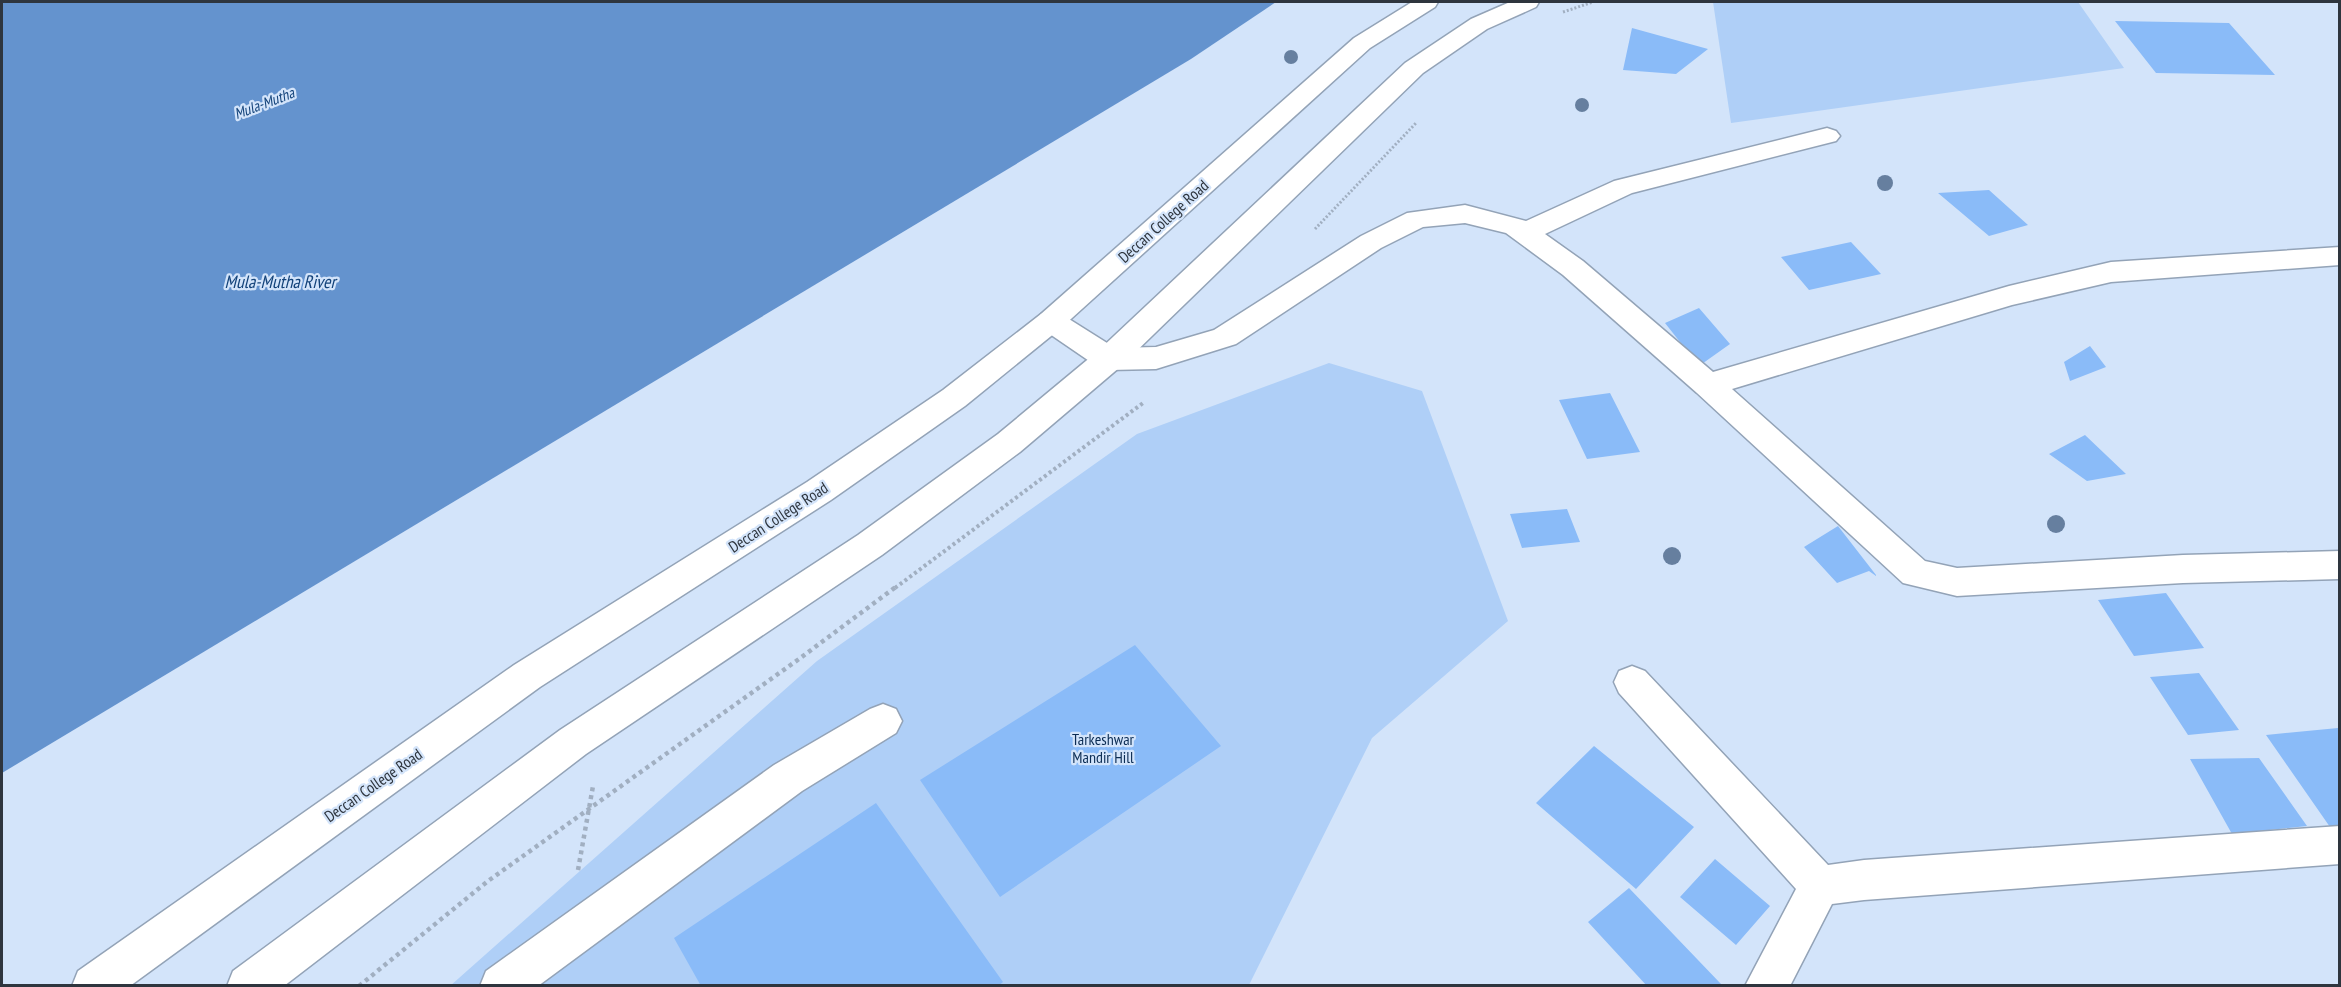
<svg xmlns="http://www.w3.org/2000/svg" width="2341" height="987" font-family="'PT Sans Narrow',sans-serif">
<style>
.green{fill:#afcff7}
.water{fill:#6493ce}
.building{fill:#8abbf8}
.lines{fill:none;stroke-linecap:round;stroke-linejoin:round}
.minor-casing{stroke:#93a3b7;stroke-width:3}
.primary-casing{stroke:#93a3b7;stroke-width:3}
.path-far2{stroke:#a1afc1;stroke-width:3;stroke-dasharray:2 2;stroke-linecap:butt}
.path-far1{stroke:#a1afc1;stroke-width:4;stroke-dasharray:3 3;stroke-linecap:butt}
.path{stroke:#a1afc1;stroke-width:4.5;stroke-dasharray:4 4;stroke-linecap:butt}
.minor{fill:#fff;fill-rule:evenodd}
.primary{fill:#fff;fill-rule:evenodd}
.tree{fill:#667f9f}
.labels{text-anchor:middle;dominant-baseline:central;stroke-width:4.5;stroke-linejoin:round;paint-order:stroke}
.far-water-label{font-size:15px;font-style:italic;fill:#13437a;stroke:#d3e4fa}
.street-label{font-size:16px;fill:#2e353e;stroke:#d3e4fa}
.park-label{font-size:16px;fill:#0c2d54;stroke:#d3e4fa}
.water-label{font-size:18px;font-style:italic;fill:#13437a;stroke:#d3e4fa}
</style>
<rect width="100%" height="100%" fill="#d3e4fa"/>
<path class="green" d="M 1713,2 L 2078,2 L 2124,68 L 1731,123 Z
M 1329,363 L 1422,391 L 1508,621 L 1372,738 L 1249,985 L 450,986 L 817,661 L 1137,434 Z"/>
<path class="water" d="M 2,2 L 1276,2 L 1191,59 L 2,773 Z"/>
<path class="building" d="M 2115,21 L 2229,23 L 2275,75 L 2156,73 Z
M 1632,28 L 1708,49 L 1676,74 L 1623,70 Z
M 1989,190 L 2028,225 L 1989,236 L 1938,193 Z
M 1851,242 L 1881,274 L 1809,290 L 1781,257 Z
M 1699,308 L 1730,344 L 1699,366 L 1665,323 Z
M 2090,346 L 2106,367 L 2070,381 L 2064,362 Z
M 1610,393 L 1640,452 L 1587,459 L 1559,400 Z
M 2085,435 L 2126,474 L 2087,481 L 2049,454 Z
M 1567,509 L 1580,542 L 1522,548 L 1510,514 Z
M 1838,526 L 1876,575 L 1876,576 L 1869,571 L 1837,583 L 1804,547 Z
M 2166,593 L 2204,648 L 2134,656 L 2098,600 Z
M 1135,645 L 1221,746 L 1000,897 L 920,780 Z
M 2199,673 L 2239,730 L 2188,735 L 2150,677 Z
M 2338,728 L 2340,826 L 2330,827 L 2266,735 Z
M 1594,746 L 1694,827 L 1636,889 L 1536,803 Z
M 2259,758 L 2307,826 L 2232,834 L 2190,759 Z
M 876,803 L 1003,982 L 998,986 L 701,986 L 674,938 Z
M 1715,859 L 1770,906 L 1736,945 L 1680,897 Z
M 1629,888 L 1721,984 L 1719,986 L 1647,986 L 1588,922 Z"/>
<g class="lines">
<defs>
<path id="minor" d="M 1827,128 L 1836,131 L 1840,136 L 1836,141 L 1632,193 L 1545,234 L 1583,261 L 1713,372 L 2009,286 L 2111,262 L 2340,247 L 2340,265 L 2111,282 L 2012,305 L 1732,389 L 1925,561 L 1957,568 L 2183,555 L 2340,551 L 2340,579 L 2183,583 L 1957,596 L 1903,583 L 1697,393 L 1563,275 L 1506,233 L 1465,223 L 1423,227 L 1381,248 L 1236,344 L 1156,369 L 1109,370 L 1098,367 L 1041,328 L 1036,321 L 1041,314 L 1051,311 L 1061,314 L 1115,348 L 1156,347 L 1214,330 L 1361,236 L 1407,213 L 1465,205 L 1526,221 L 1614,181 Z
M 1632,666 L 1645,671 L 1828,865 L 1864,860 L 2340,826 L 2340,864 L 1864,900 L 1832,904 L 1790,986 L 1745,986 L 1796,889 L 1619,693 L 1614,682 L 1619,671 Z
M 883,704 L 896,709 L 902,721 L 896,733 L 802,791 L 538,986 L 480,986 L 486,971 L 774,765 L 870,709 Z"/>
<path id="primary" d="M 1412,2 L 1438,2 L 1435,7 L 1370,48 L 1061,328 L 965,406 L 831,500 L 540,687 L 130,986 L 72,986 L 78,971 L 514,665 L 807,482 L 943,390 L 1041,314 L 1354,38 Z
M 1510,2 L 1539,2 L 1536,7 L 1487,29 L 1423,73 L 1120,367 L 1020,452 L 882,555 L 586,754 L 284,986 L 227,986 L 233,971 L 560,730 L 858,535 L 998,434 L 1098,351 L 1405,63 L 1471,19 Z"/>
</defs>
<use href="#minor" class="minor-casing"/>
<use href="#primary" class="primary-casing"/>
<path class="path-far2" d="M 1563,12 L 1593,2
M 1315,229 L 1417,122"/>
<path class="path-far1" d="M 895,588 L 1143,403"/>
<path class="path" d="M 578,870 L 593,786
M 359,986 L 488,881 L 799,659 L 897,586"/>
<use href="#minor" class="minor"/>
<use href="#primary" class="primary"/>
</g>
<g class="tree">
<circle cx="1291" cy="57" r="7"/>
<circle cx="1582" cy="105" r="7"/>
<circle cx="1885" cy="183" r="8"/>
<circle cx="2056" cy="524" r="9"/>
<circle cx="1672" cy="556" r="9"/>
</g>
<g class="labels">
<g class="far-water-label">
<text transform="translate(264 103) rotate(-21)">Mula-Mutha</text>
</g>
<g class="street-label">
<text transform="translate(1163 221) rotate(-42)">Deccan College Road</text>
<text transform="translate(778 517) rotate(-33)">Deccan College Road</text>
<text transform="translate(373 785) rotate(-35)">Deccan College Road</text>
</g>
<g class="park-label">
<text x="1103" y="739">Tarkeshwar<tspan x="1103" dy="18">Mandir Hill</tspan></text>
</g>
<g class="water-label">
<text x="280" y="281">Mula-Mutha River</text>
</g>
</g>
<rect width="2341" height="987" fill="none" stroke="#2e353e" stroke-width="6"/>
</svg>
